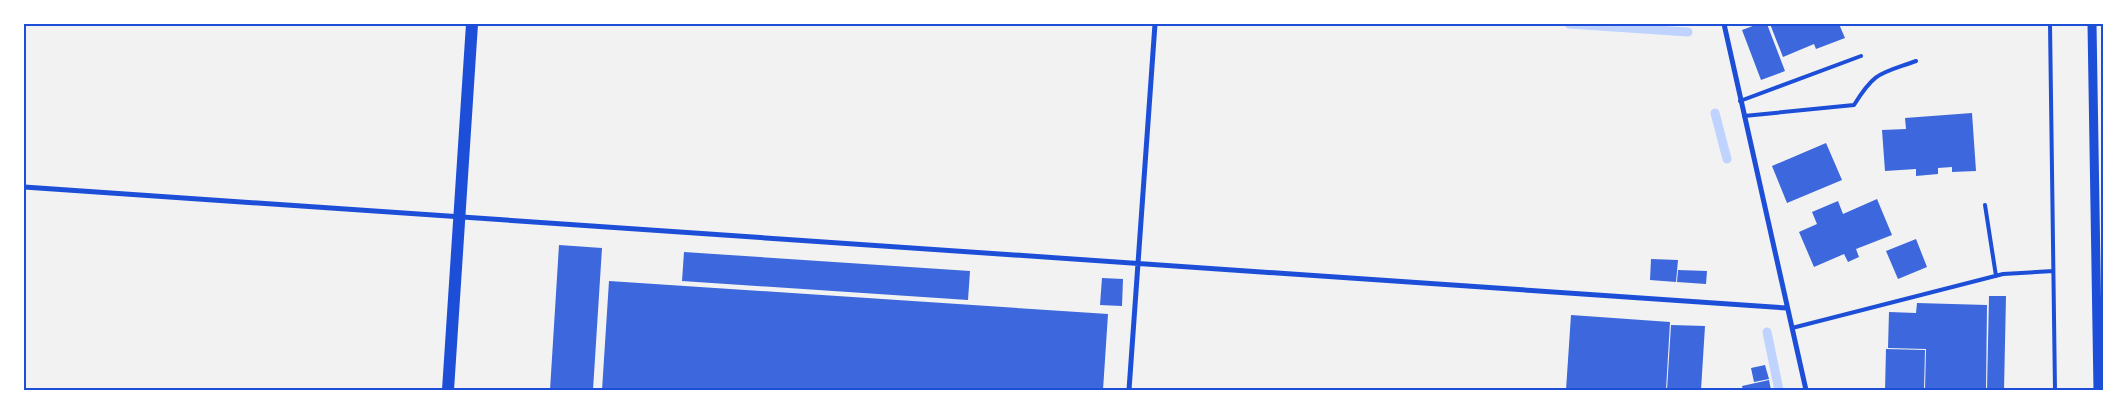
<svg xmlns="http://www.w3.org/2000/svg" width="2127" height="414" font-family="'Exo 2',sans-serif">
<style>
.lines{fill:none;stroke-linecap:round;stroke-linejoin:round}
.stream{stroke:#bfd3fe;stroke-width:9}
.building{fill:#3d67dc}
.service{stroke:#1d4ed8;stroke-width:4}
.minor{stroke:#1d4ed8;stroke-width:5}
.tertiary{stroke:#1d4ed8;stroke-width:9}
.primary{stroke:#1d4ed8;stroke-width:12}
.neatline{fill:none;stroke:#1d4ed8;stroke-width:2}
</style>
<rect width="100%" height="100%" fill="#f2f2f2"/>
<g class="lines">
<path class="stream" d="M 1569,24 L 1688,32
M 1715,113 L 1727,159
M 1767,332 L 1779,390"/>
</g>
<path class="building" d="M 1758,24 L 1767,24 L 1785,71 L 1761,80 L 1742,30 Z
M 1770,24 L 1839,24 L 1845,38 L 1816,49 L 1814,44 L 1783,57 Z
M 1972,113 L 1976,171 L 1952,172 L 1952,167 L 1938,168 L 1938,174 L 1916,176 L 1916,169 L 1885,171 L 1882,130 L 1906,129 L 1905,118 Z
M 1826,143 L 1842,180 L 1787,203 L 1772,166 Z
M 1877,199 L 1892,235 L 1856,249 L 1859,257 L 1848,262 L 1844,254 L 1814,267 L 1799,232 L 1817,224 L 1812,212 L 1838,201 L 1843,214 Z
M 1916,239 L 1927,267 L 1898,279 L 1886,251 Z
M 559,245 L 602,248 L 593,390 L 550,390 Z
M 684,252 L 970,271 L 968,300 L 682,281 Z
M 1651,259 L 1678,260 L 1676,282 L 1650,280 Z
M 1678,270 L 1707,271 L 1706,284 L 1677,282 Z
M 1102,278 L 1123,279 L 1122,306 L 1100,305 Z
M 609,281 L 1108,314 L 1103,390 L 602,390 Z
M 1989,296 L 2006,296 L 2004,390 L 1987,390 Z
M 1917,303 L 1987,305 L 1986,390 L 1925,390 L 1926,349 L 1888,348 L 1889,312 L 1916,313 Z
M 1571,315 L 1670,322 L 1666,390 L 1566,390 Z
M 1671,325 L 1705,326 L 1701,390 L 1667,390 Z
M 1886,349 L 1925,350 L 1924,390 L 1885,390 Z
M 1765,365 L 1769,379 L 1754,382 L 1751,368 Z
M 1769,380 L 1771,390 L 1743,390 L 1742,386 Z"/>
<g class="lines">
<path class="service" d="M 2050,24 L 2055,390
M 1740,101 L 1861,56
M 1744,116 L 1854,105 C 1875,71 1880,74 1916,61
M 1985,205 L 1996,276
M 1792,328 L 2003,274 L 2053,271"/>
<path class="minor" d="M 1724,24 L 1806,390
M 24,187 L 1787,308
M 1129,390 L 1155,24"/>
<path class="tertiary" d="M 2092,24 L 2098,390"/>
<path class="primary" d="M 448,390 L 472,24"/>
</g>
<rect width="2127" height="414" fill="none" stroke="#ffffff" stroke-width="50"/>
<rect x="25" y="25" width="2077" height="364" class="neatline"/>
</svg>
